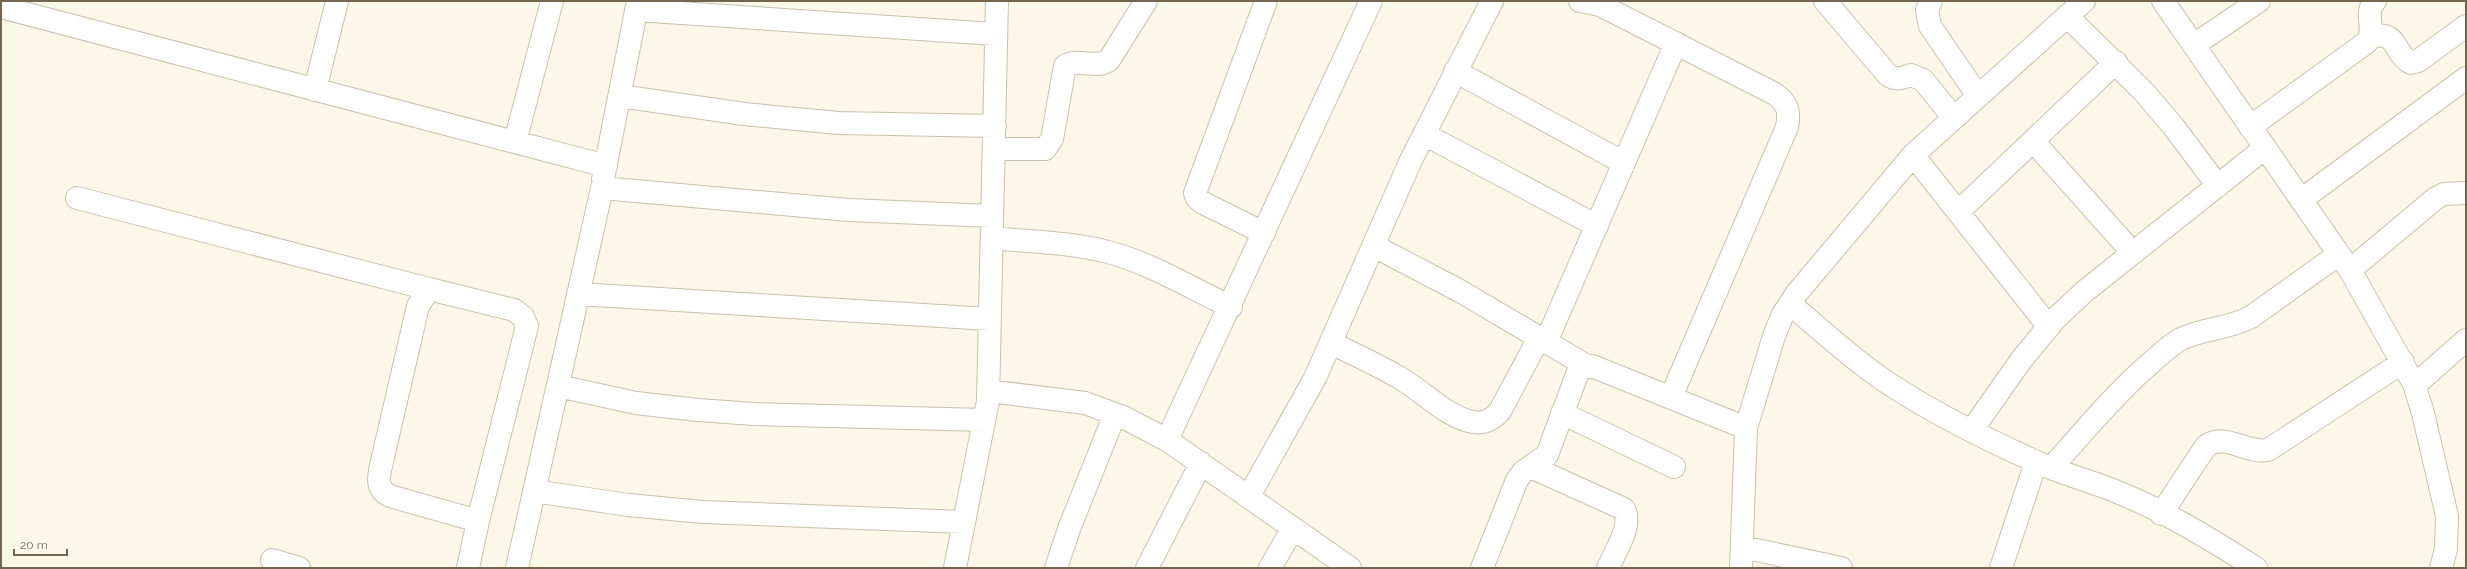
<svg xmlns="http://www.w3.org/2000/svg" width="2467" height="569" font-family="Raleway,sans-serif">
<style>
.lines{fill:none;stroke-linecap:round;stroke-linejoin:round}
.minor-casing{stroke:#c9c0ad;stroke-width:24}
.minor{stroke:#fff;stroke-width:22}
</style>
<rect width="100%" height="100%" fill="#fbf8e9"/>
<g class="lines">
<defs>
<path id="minor" d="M 1580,1 L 1600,5 L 1775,94 C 1788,104 1790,111 1787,127 L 1671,397
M 1825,1 L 1888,75 C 1896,81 1902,78 1911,75 L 1923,80 L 1954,118
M 1931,1 L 1927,10 L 1930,26 L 1978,96
M 2163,1 L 2350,270 L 2414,384 L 2423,413 L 2447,516 L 2446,549 L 2441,568
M 1,7 L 606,166
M 636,10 L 994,34
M 2067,16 L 2144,92 L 2173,126 L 2218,186
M 2370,37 C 2399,29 2393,54 2411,63 L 2418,61 L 2466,26
M 2194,45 L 2259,1
M 1455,71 L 1624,163
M 315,90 L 337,1
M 620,96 L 744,114 L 838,123 L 995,126
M 2250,127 L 2367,42 C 2377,29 2363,14 2375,1
M 1424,134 L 1597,226
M 2033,141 L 2133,253
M 515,142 L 552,1
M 994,149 L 1045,149 L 1052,139 L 1065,66 C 1077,57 1096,70 1109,60 L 1146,1
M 1913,155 L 2049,327
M 603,179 L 638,1
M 77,198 L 429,289
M 2301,200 L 2466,78
M 1958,212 L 2116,62
M 1264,233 L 1203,203 L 1197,198 L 1195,193 L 1266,1
M 992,238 C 1030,242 1070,242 1108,252 C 1150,263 1191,288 1231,307
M 1374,246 L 1460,291 L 1587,366
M 2350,270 L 2436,198 L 2444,194 L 2466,193
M 578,294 L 990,319
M 1790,304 C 1826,334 1862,368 1902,392 C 1945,419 1992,442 2039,463 C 2063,474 2090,481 2115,491 C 2165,511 2212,540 2256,568
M 1546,342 L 1676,43
M 1331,343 C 1354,354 1378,365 1400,378 C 1423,391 1446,417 1473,422 C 1485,424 1493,419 1500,411 L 1539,338
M 2415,385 L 2466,340
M 558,386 L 636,403 L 698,410 L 754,414 L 984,420
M 988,391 L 1085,403 L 1123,417 L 1167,440 L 1350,568
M 1562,413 L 1674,467
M 1972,430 L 2022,359 L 2055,319 L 2085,291 L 2265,148
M 1167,440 L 1371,1
M 1531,467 L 1624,509 C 1633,526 1615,551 1608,568
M 2051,468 C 2082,434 2111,398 2145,368 C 2157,358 2168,346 2181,339 C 2203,328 2229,329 2251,317 L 2339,254
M 534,491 L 628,505 L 703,512 L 964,522
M 1249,496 L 1315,378 L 1411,160 L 1492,1
M 2161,514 L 2206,446 C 2226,432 2245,454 2268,450 L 2403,362
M 1742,547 L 1841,568
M 272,560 L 299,568
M 468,568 L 478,521 L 390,496 C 378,490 378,482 380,470 L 418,306 L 429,289 L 514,310 L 523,317 L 527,326 L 478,521
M 517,568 L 602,188 L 849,210 L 992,216
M 955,568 L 988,401 L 997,1
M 1056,568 L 1069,529 L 1115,414
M 1147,568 L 1201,463
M 1270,568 L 1293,528
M 1482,568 L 1517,480 L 1523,472 L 1547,455 L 1578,372 L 1581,368 L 1592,366 L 1746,428
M 1741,568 L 1746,428 L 1774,336 L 1783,314 L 1797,293 L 1913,155 L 2084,1
M 2001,568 L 2036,462"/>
</defs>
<use href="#minor" class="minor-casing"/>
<use href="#minor" class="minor"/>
</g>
<rect width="2467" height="569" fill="none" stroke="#73654f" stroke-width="4"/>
<path d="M14 549v6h53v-6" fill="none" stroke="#73654f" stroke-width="2"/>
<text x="20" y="549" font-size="12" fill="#73654f" stroke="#fefcef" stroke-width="3" paint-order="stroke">20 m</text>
</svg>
